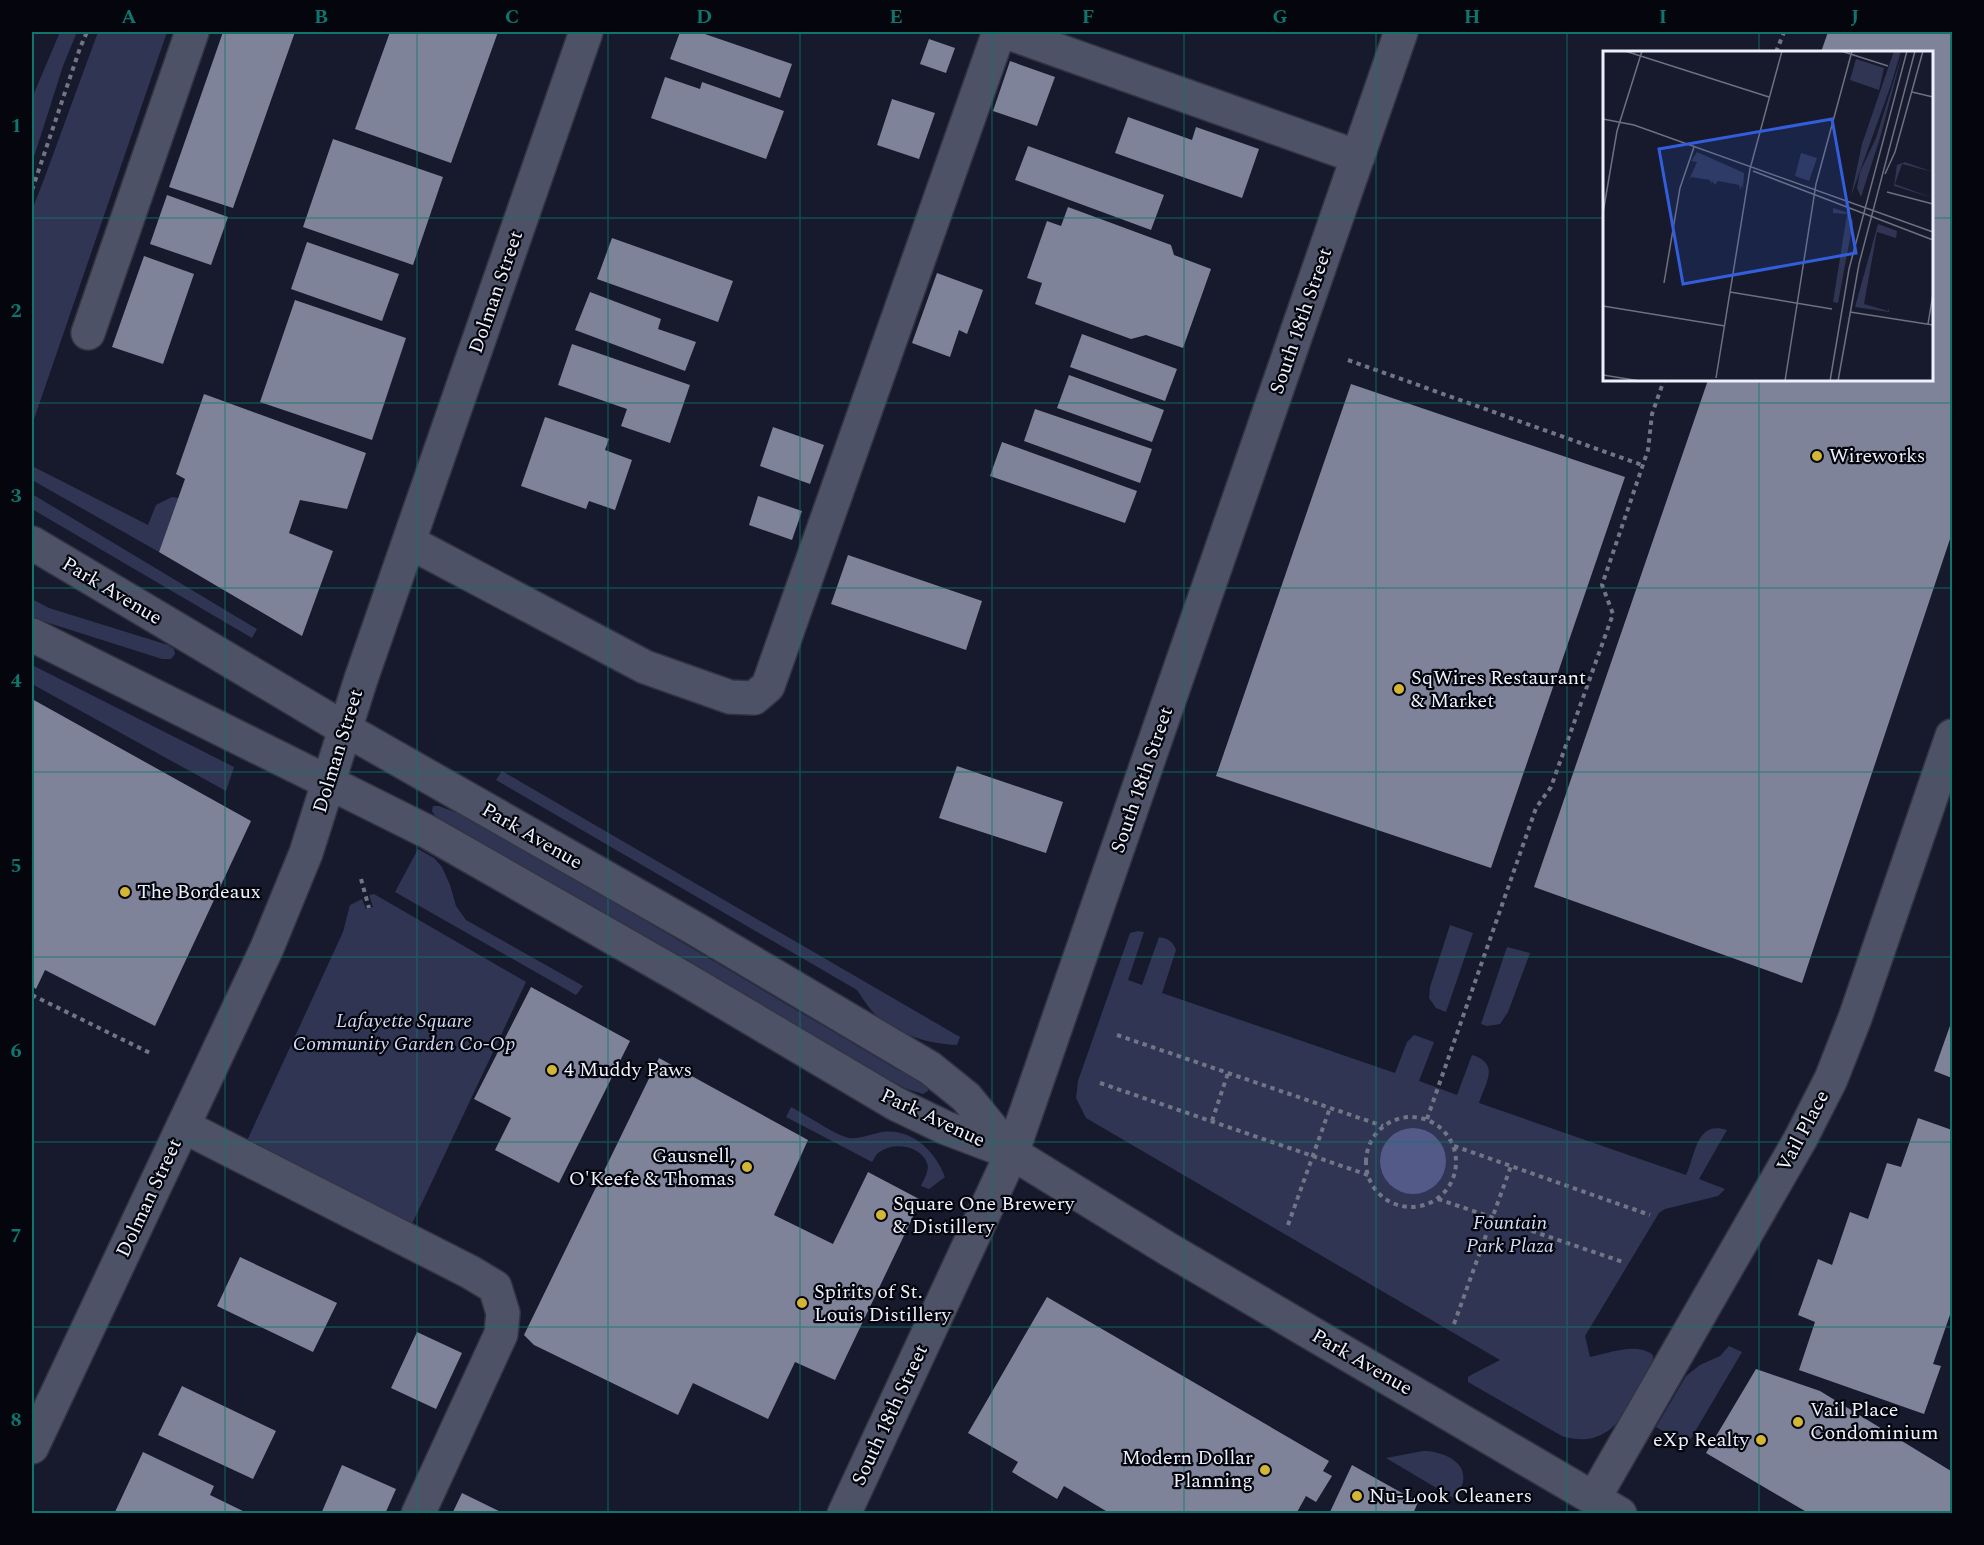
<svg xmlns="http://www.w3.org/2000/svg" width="1984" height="1545" font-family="Spectral,serif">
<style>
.green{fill:#303553}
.water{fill:#535a87}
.building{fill:#7e839a}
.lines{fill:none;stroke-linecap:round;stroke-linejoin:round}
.minor-casing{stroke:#333443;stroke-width:36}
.path{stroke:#727585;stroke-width:4;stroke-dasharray:4.5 4.5;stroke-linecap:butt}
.minor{stroke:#4e5267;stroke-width:33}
.grid{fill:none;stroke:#0f766e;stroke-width:1.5;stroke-opacity:0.55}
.poi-dot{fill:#d3b635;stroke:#05060d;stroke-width:2}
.labels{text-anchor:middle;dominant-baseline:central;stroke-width:4.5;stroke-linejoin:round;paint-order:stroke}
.street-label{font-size:20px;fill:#edf0fd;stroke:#05060d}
.poi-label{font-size:20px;fill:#edf0fd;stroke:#05060d;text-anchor:start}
.park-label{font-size:20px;font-style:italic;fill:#d3daf7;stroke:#05060d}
.inset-road{fill:none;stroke:#6d7080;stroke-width:1.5}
.view{fill:#325edc;fill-opacity:0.15;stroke:#325edc;stroke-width:3}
.inset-edge{fill:none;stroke:#edf0fd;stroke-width:3}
.neatline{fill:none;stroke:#0f766e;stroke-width:2}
.grid-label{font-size:20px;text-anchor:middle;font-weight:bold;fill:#0f766e}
</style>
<rect width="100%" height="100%" fill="#171a2c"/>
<path class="green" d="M 60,32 L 77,32 L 63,66 L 32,163 L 32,98 Z
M 98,32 L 167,32 L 32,425 L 32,210 L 43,182 Z
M 32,466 L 148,525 L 156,505 L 172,497 L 179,498 L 159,552 L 32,480 Z
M 32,494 L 257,629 L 252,638 L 32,509 Z
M 32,599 L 49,608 L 168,645 L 174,649 L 175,654 L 171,659 L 162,659 L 33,618 L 32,618 Z
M 32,665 L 234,767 L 226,791 L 32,684 Z
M 502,771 L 960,1037 L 957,1045 C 927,1044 892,1033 871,1010 C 866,1004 862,997 857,990 L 496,780 Z
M 433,806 L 439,806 L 473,819 L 898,1070 L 925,1083 L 928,1086 L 928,1091 L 923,1094 L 907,1089 L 890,1080 L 436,817 L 432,811 Z
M 418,849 L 434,858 L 442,867 L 450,885 L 456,906 L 466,920 L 583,986 L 576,995 L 395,892 Z
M 374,894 L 526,982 L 411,1226 L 246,1143 L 343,932 L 350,905 L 362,899 L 366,909 L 373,907 L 369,895 Z
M 1450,925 L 1473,933 L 1446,1012 L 1436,1008 L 1429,998 L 1430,987 Z
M 1138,931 L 1144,932 L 1128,980 L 1142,985 L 1159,937 C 1168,939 1173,941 1176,950 L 1162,993 L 1395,1073 L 1407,1042 L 1414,1035 L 1434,1042 L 1419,1081 L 1457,1095 L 1472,1055 C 1501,1064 1485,1083 1479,1103 L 1686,1175 C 1696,1154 1696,1120 1727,1130 L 1699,1179 L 1725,1189 L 1718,1196 L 1665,1209 L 1659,1213 L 1585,1336 L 1590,1357 C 1611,1353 1635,1342 1653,1355 L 1653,1362 C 1631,1401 1616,1453 1562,1436 L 1468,1382 L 1468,1377 L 1471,1375 L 1500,1360 L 1086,1118 L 1076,1098 L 1078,1081 L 1130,933 Z
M 1507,947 L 1530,953 L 1508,1012 L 1500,1024 L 1487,1026 L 1481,1024 Z
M 791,1107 C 805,1114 835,1135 849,1138 C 859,1139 872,1134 882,1132 C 912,1128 935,1151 945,1177 L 929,1189 L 921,1186 C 924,1179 930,1170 927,1163 C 921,1146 894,1142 881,1151 C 876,1153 875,1158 872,1162 L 786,1117 Z
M 1729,1346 L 1742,1352 L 1687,1445 L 1656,1427 L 1686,1376 L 1700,1365 L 1720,1356 Z
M 1423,1451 C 1440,1451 1467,1460 1463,1482 C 1462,1487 1458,1493 1455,1499 L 1386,1458 Z"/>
<path class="water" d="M1380 1161a33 33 0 1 1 66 0a33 33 0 1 1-66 0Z"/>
<path class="building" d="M 223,32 L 295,32 L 233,208 L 169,187 Z
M 390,32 L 498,32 L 451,163 L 355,129 Z
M 680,32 L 699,32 L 792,64 L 780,98 L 670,59 Z
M 1828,32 L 1952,32 L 1952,533 L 1802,983 L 1534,887 L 1708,380 L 1932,380 L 1932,52 L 1821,52 Z
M 929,39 L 955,48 L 946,73 L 920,64 Z
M 1010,61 L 1055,77 L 1037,126 L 993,111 Z
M 665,77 L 700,89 L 702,82 L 784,111 L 766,159 L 651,118 Z
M 892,99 L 935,113 L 919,159 L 877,145 Z
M 1128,117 L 1192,140 L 1196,127 L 1259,149 L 1242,198 L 1115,153 Z
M 333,139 L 443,177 L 413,265 L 303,227 Z
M 1028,146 L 1164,195 L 1151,230 L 1015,180 Z
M 167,195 L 228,217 L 211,265 L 150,244 Z
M 1068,207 L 1171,245 L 1174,255 L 1211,269 L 1183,348 L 1146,335 L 1131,339 L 1035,304 L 1042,283 L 1027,278 L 1047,221 L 1061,226 Z
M 612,238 L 733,281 L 718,322 L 597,279 Z
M 307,242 L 399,274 L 382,321 L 291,289 Z
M 144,256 L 194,274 L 163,364 L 112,347 Z
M 937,273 L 983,290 L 967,334 L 959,330 L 950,357 L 912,343 Z
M 590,292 L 661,319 L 658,329 L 696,342 L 685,371 L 575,330 Z
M 295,300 L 406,338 L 372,440 L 260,402 Z
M 1082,334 L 1177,369 L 1165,401 L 1070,367 Z
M 572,344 L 690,385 L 670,443 L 621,426 L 627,409 L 558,385 Z
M 1069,375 L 1164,410 L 1152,442 L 1057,408 Z
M 1351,384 L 1625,477 L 1491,868 L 1216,776 Z
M 204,394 L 366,453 L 347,509 L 300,500 L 289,533 L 333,551 L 302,636 L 159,552 L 185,479 L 176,474 Z
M 1035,409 L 1152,449 L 1140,483 L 1024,441 Z
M 545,417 L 609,439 L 605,450 L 632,460 L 615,510 L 589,501 L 586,509 L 521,486 Z
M 773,427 L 824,445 L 810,484 L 760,466 Z
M 1002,442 L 1137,491 L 1125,523 L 990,476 Z
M 758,496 L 802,511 L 792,540 L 749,525 Z
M 848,555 L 982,601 L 966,650 L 831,604 Z
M 32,699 L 251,821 L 155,1026 L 45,970 L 36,989 L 32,986 Z
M 957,766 L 1063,802 L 1046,853 L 939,818 Z
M 531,987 L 630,1041 L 559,1183 L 495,1150 L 511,1118 L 474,1099 Z
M 1952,1020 L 1952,1078 L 1934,1071 Z
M 659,1058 L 808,1140 L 774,1215 L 833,1244 L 868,1172 L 921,1200 L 835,1380 L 795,1362 L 768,1419 L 693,1383 L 678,1415 L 534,1345 L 524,1335 Z
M 1918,1118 L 1952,1130 L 1952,1309 L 1933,1364 L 1941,1366 L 1924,1414 L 1799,1370 L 1815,1322 L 1798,1315 L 1818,1259 L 1832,1265 L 1850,1212 L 1868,1219 L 1887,1163 L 1901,1167 Z
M 240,1257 L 337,1303 L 313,1352 L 217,1306 Z
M 1047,1297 L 1329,1461 L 1323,1471 L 1332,1476 L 1316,1502 L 1306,1496 L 1296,1514 L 1111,1514 L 1064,1486 L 1057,1499 L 1012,1472 L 1018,1462 L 968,1433 Z
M 417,1332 L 462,1353 L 436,1409 L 391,1388 Z
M 1756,1369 L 1820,1391 L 1951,1471 L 1952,1466 L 1952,1514 L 1810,1514 L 1706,1453 Z
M 182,1386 L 276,1431 L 253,1479 L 158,1435 Z
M 143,1452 L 214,1486 L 210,1495 L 249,1514 L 114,1514 Z
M 342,1465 L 396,1489 L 385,1514 L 321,1514 Z
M 1352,1465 L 1418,1502 L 1413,1514 L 1329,1514 Z
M 462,1493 L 505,1514 L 452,1514 Z"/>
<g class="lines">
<defs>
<path id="minor" d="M 1006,32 L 1358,157
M 88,333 L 192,32
M 409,542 L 645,667 L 730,697 L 754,698 L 768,686 L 999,32
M 32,543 L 345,729 L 694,928 L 930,1068 L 966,1097 L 1011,1152
M 32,635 L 428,832 L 680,976 L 896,1104 L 946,1128 L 1012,1153 L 1168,1249 L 1620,1514
M 183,1126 L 470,1272 L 495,1287 L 503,1313 L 501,1334 L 418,1514
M 32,1447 L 267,948 L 306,853 L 361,679 L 586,32
M 1594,1498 L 1801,1138 L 1831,1079 L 1855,1018 L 1952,736
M 844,1514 L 1012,1153 L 1401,32"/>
</defs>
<use href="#minor" class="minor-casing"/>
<path class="path" d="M 1776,52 L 1784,32
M 32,190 L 80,48 L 87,32
M 1348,360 L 1642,465
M 361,879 L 369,908
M 32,995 L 150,1053
M 1117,1035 L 1383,1126
M 1100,1083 L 1368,1175
M1366 1162a45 45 0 1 1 90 0a45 45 0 1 1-90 0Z
M 1427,1119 L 1536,808 L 1551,787 L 1613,614 L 1602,585 L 1648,450 L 1652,414 L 1664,380
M 1212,1121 L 1228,1073
M 1454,1146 L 1650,1215
M 1438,1199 L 1623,1262
M 1288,1225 L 1330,1108
M 1454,1324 L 1511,1166"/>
<use href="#minor" class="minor"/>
</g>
<path class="grid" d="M 225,32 L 225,1514M 417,32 L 417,1514M 608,32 L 608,1514M 800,32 L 800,1514M 992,32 L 992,1514M 1184,32 L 1184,1514M 1376,32 L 1376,1514M 1567,32 L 1567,1514M 1759,32 L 1759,52M 32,218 L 1604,218M 1932,218 L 1952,218M 1759,380 L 1759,1514M 32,403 L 1952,403M 32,588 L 1952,588M 32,772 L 1952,772M 32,957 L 1952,957M 32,1142 L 1952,1142M 32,1327 L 1952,1327"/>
<g class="poi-dot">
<circle cx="1817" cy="456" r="6"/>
<circle cx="1399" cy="689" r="6"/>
<circle cx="125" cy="892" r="6"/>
<circle cx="552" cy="1070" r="6"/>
<circle cx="747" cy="1167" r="6"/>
<circle cx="881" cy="1215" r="6"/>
<circle cx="802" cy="1303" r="6"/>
<circle cx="1798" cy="1422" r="6"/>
<circle cx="1761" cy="1440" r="6"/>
<circle cx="1265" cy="1470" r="6"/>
<circle cx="1357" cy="1496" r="6"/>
</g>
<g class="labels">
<g class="street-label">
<text transform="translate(496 292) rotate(-71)">Dolman Street</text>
<text transform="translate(1301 321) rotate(-71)">South 18th Street</text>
<text transform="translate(112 591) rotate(31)">Park Avenue</text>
<text transform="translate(338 751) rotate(-73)">Dolman Street</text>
<text transform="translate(1142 780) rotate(-71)">South 18th Street</text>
<text transform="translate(532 836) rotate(30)">Park Avenue</text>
<text transform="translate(933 1118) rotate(25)">Park Avenue</text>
<text transform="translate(1803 1131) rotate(-62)">Vail Place</text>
<text transform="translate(149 1198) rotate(-65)">Dolman Street</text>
<text transform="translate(1362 1362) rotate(30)">Park Avenue</text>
<text transform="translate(890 1415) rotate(-65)">South 18th Street</text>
</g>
<g class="poi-label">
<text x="1829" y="456">Wireworks</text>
<text x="1411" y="678">SqWires Restaurant<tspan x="1411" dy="23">&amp; Market</tspan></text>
<text x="137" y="892">The Bordeaux</text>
<text x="564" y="1070">4 Muddy Paws</text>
<text x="735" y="1156" text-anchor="end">Gausnell,<tspan x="735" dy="23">O'Keefe &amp; Thomas</tspan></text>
<text x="893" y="1204">Square One Brewery<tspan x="893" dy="23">&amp; Distillery</tspan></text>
<text x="814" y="1292">Spirits of St.<tspan x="814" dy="23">Louis Distillery</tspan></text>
<text x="1810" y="1410">Vail Place<tspan x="1810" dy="23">Condominium</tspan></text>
<text x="1749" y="1440" text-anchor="end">eXp Realty</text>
<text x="1253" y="1458" text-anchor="end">Modern Dollar<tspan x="1253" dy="23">Planning</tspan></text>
<text x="1369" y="1496">Nu-Look Cleaners</text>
</g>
<g class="park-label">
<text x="404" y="1021">Lafayette Square<tspan x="404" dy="23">Community Garden Co-Op</tspan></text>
<text x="1510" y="1223">Fountain<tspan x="1510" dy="23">Park Plaza</tspan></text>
</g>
</g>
<g transform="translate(1603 51)">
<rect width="330" height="330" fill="#171a2c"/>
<path d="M 291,0 L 298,0 L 288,34 L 248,145 L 259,93 ZM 300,0 L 277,87 L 258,146 L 254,137 L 257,121 L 273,87 ZM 253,8 L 281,17 L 276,39 L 247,29 ZM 94,101 L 141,122 L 140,139 L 139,134 L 137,139 L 136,134 L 115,130 L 112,134 L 109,130 L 108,133 L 107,129 L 88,126 L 85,131 L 94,111 L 88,110 ZM 198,102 L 214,107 L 206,130 L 192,125 ZM 302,111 L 330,121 L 299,113 L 292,133 L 330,147 L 291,135 L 294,114 ZM 230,157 L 246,162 L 250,171 L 235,252 L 230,251 L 244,163 L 230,162 ZM 275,173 L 294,180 L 293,187 L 274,181 L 261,253 L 285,260 L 286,257 L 286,261 L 252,256 Z" fill="#303553"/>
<path class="inset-road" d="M 22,0 L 166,46M 238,0 L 285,15M 309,41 L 330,46M 0,68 L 31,74 L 330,181M 150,120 L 330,189M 282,123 L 292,101 L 320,0M 284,141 L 330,153M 0,162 L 14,80 L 39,0M 61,232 L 77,137 L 91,96M 127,241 L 229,258M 0,255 L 122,275M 247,261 L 330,274M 325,273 L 330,243M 0,324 L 37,330M 113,327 L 147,118 L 179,0M 182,330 L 213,133 L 249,0M 227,330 L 246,218 L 304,0M 235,330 L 256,213 L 312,0"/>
<path class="view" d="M 229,68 L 253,202 L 80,233 L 56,98 Z"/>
<rect width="330" height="330" class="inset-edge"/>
</g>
<rect width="1984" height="1545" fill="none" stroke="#05060d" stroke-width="66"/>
<rect x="33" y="33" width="1918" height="1479" class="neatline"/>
<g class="grid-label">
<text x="129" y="23">A</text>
<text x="321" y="23">B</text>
<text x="512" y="23">C</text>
<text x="704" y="23">D</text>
<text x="896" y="23">E</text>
<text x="1088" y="23">F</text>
<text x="1280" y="23">G</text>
<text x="1472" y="23">H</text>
<text x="1663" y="23">I</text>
<text x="1855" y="23">J</text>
<text x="16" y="132">1</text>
<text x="16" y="317">2</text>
<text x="16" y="502">3</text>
<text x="16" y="687">4</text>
<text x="16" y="872">5</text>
<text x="16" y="1057">6</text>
<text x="16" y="1242">7</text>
<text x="16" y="1426">8</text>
</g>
</svg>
